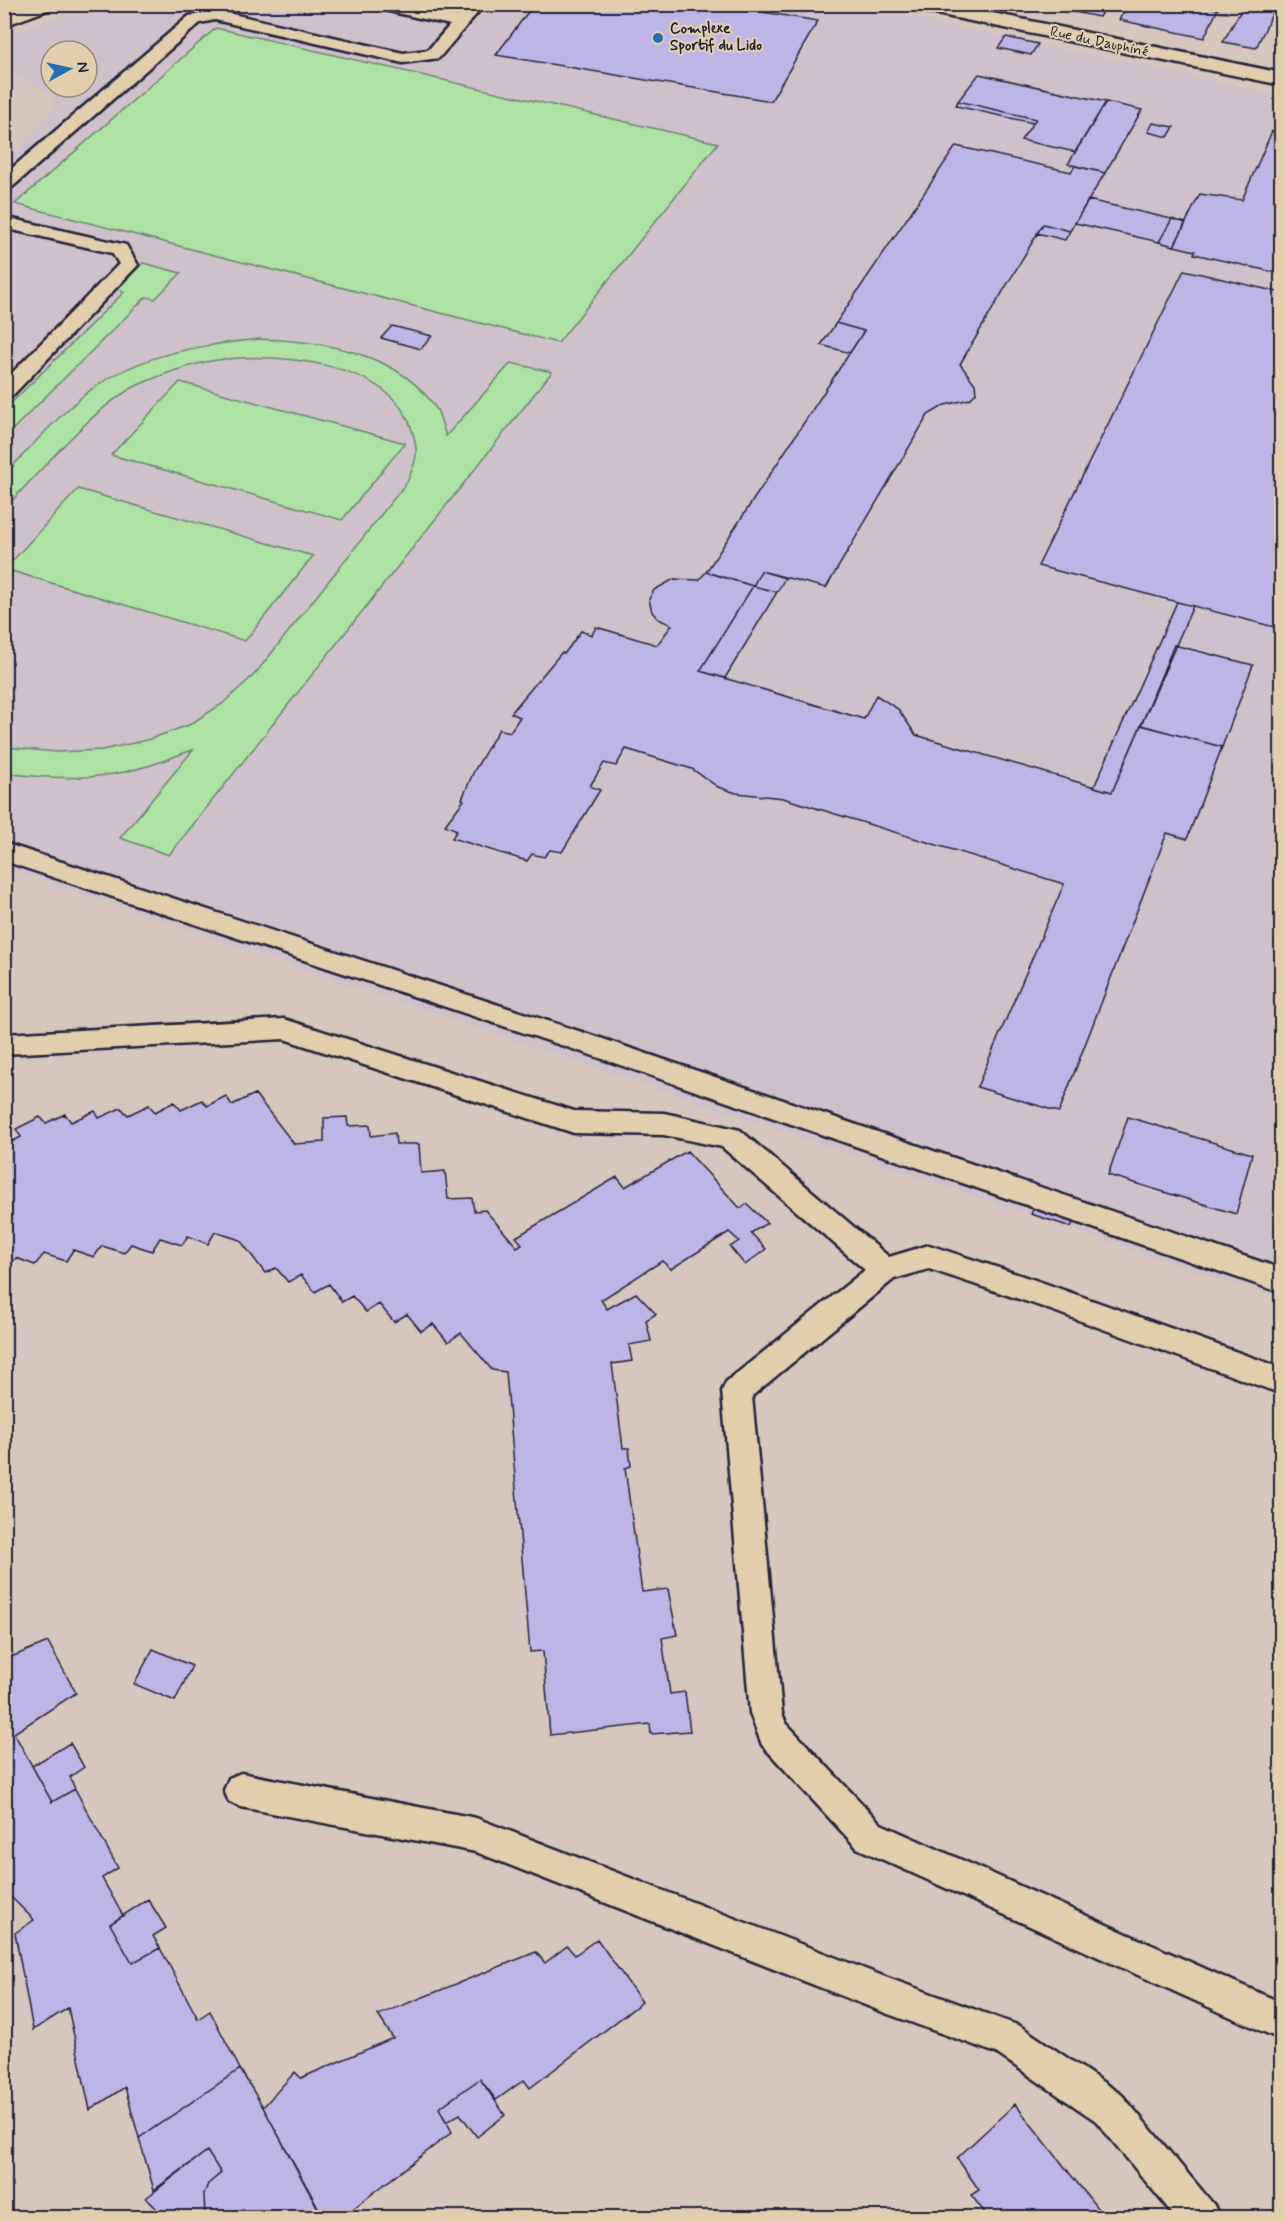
<svg xmlns="http://www.w3.org/2000/svg" width="1286" height="2222" font-family="Mynerve,sans-serif">
<style>
.built{fill:#cfc1c9;fill-rule:evenodd}
.green{fill:#ade2a4;stroke:#688270;stroke-width:1.5}
.building{fill:#bdb5e6;stroke:#22223b;stroke-width:1.5}
.lines{fill:none;stroke-linecap:round;stroke-linejoin:round}
.lane-casing{stroke:#22223b;stroke-width:5}
.street-casing{stroke:#22223b;stroke-width:5}
.lane{fill:#e2ceac;fill-rule:evenodd}
.street{fill:#e2ceac;fill-rule:evenodd}
.poi-dot{fill:#1f6fb2;stroke:#e2ceac;stroke-width:2}
.labels{text-anchor:middle;dominant-baseline:central;stroke-width:4.5;stroke-linejoin:round;paint-order:stroke}
.far-poi-label{font-size:15px;font-weight:bold;fill:#22223b;stroke:#e2ceac;text-anchor:start}
.far-street-label{font-size:15px;fill:#22223b;stroke:#e2ceac}
</style>
<rect width="100%" height="100%" fill="#d7c6bd"/>
<filter id="ink" filterUnits="userSpaceOnUse"><feTurbulence type="fractalNoise" baseFrequency=".0167" numOctaves="2"/><feDisplacementMap in="SourceGraphic" scale="12" xChannelSelector="R" yChannelSelector="G"/><feConvolveMatrix kernelMatrix="1 2 1 2 8 2 1 2 1" color-interpolation-filters="sRGB"/></filter>
<g filter="url(#ink)">
<path class="built" d="M 87,4 L 849,4 L 1281,95 L 1281,1300 L 5,868 L 4,300 L 17,286 L 5,276 L 5,163 L 56,106 L 49,92 L 5,70 L 5,36 ZM 51,51 L 87,51 L 87,87 L 51,87 Z"/>
<path class="green" d="M 216,28 L 718,143 L 558,343 L 15,204 Z
M 143,263 L 181,273 L 155,299 L 146,297 L 5,437 L 5,409 L 124,292 L 117,289 Z
M 260,339 C 321,341 401,352 437,410 C 441,418 443,428 446,436 L 511,363 L 552,372 L 169,855 L 120,838 L 193,750 C 176,755 161,763 144,767 C 98,781 51,779 5,773 L 5,747 L 56,752 L 102,750 L 147,740 L 189,725 L 222,704 L 255,674 L 407,482 C 410,475 413,468 415,461 C 418,451 415,439 412,430 C 392,363 283,353 225,359 C 196,362 165,373 138,385 C 94,406 40,472 5,508 L 5,474 C 30,448 55,419 83,396 C 133,355 198,345 260,339 Z
M 180,382 L 405,443 L 342,520 L 111,455 Z
M 78,489 L 313,556 L 245,641 L 5,569 Z"/>
<path class="building" d="M 534,4 L 714,4 L 818,21 L 771,101 L 496,55 Z
M 1073,4 L 1107,4 L 1099,17 L 1069,11 Z
M 1128,4 L 1193,4 L 1218,9 L 1204,38 L 1119,20 Z
M 1244,5 L 1274,10 L 1256,48 L 1223,42 Z
M 1006,37 L 1038,44 L 1031,55 L 998,48 Z
M 979,74 L 1106,102 L 1075,152 L 1021,140 L 1036,119 L 958,101 Z
M 958,101 L 1036,119 L 1033,123 L 956,106 Z
M 1106,102 L 1142,110 L 1105,173 L 1068,164 Z
M 1153,123 L 1174,127 L 1168,137 L 1148,132 Z
M 1272,131 L 1282,133 L 1282,274 L 1194,254 L 1195,251 L 1174,246 L 1200,194 L 1242,200 Z
M 956,146 L 1071,172 L 1075,166 L 1105,173 L 1070,231 L 1043,224 L 960,364 L 975,384 L 976,393 L 970,399 L 945,405 L 928,415 L 826,588 L 761,571 L 753,586 L 706,572 L 864,331 L 836,323 Z
M 1088,200 L 1172,219 L 1159,242 L 1075,223 Z
M 1172,219 L 1186,223 L 1174,246 L 1159,242 Z
M 1043,224 L 1070,231 L 1065,240 L 1037,233 Z
M 1184,270 L 1282,293 L 1282,629 L 1038,566 Z
M 836,323 L 864,331 L 850,353 L 821,345 Z
M 392,326 L 432,336 L 421,349 L 381,338 Z
M 761,571 L 785,578 L 777,592 L 753,586 Z
M 706,572 L 753,586 L 700,671 L 864,719 L 876,695 L 898,709 L 916,735 L 1112,792 L 1141,725 L 1222,747 L 1187,839 L 1167,833 L 1059,1112 L 977,1087 L 1064,884 L 783,798 L 736,793 L 718,787 L 692,769 L 626,749 L 616,766 L 604,763 L 590,786 L 600,790 L 562,852 L 550,850 L 544,857 L 532,854 L 527,861 L 452,838 L 457,830 L 445,825 L 464,800 L 462,799 L 474,771 L 499,729 L 510,732 L 520,717 L 511,713 L 561,653 L 565,653 L 581,631 L 592,635 L 596,627 L 657,645 L 672,625 L 658,619 L 652,612 L 649,599 L 654,590 L 674,579 L 699,580 Z
M 753,586 L 777,592 L 725,678 L 700,671 Z
M 1177,602 L 1193,606 L 1112,792 L 1094,787 Z
M 1174,645 L 1253,665 L 1222,747 L 1141,725 Z
M 255,1094 L 294,1144 L 324,1142 L 324,1118 L 347,1117 L 348,1126 L 370,1125 L 371,1136 L 395,1133 L 396,1144 L 419,1144 L 421,1173 L 445,1171 L 448,1199 L 472,1198 L 474,1211 L 485,1210 L 517,1247 L 522,1244 L 516,1237 L 617,1177 L 625,1187 L 687,1151 L 740,1208 L 747,1204 L 767,1223 L 751,1233 L 766,1249 L 745,1265 L 730,1247 L 739,1241 L 729,1232 L 671,1269 L 662,1261 L 601,1300 L 607,1309 L 636,1293 L 656,1314 L 646,1320 L 651,1341 L 629,1345 L 632,1361 L 612,1364 L 623,1448 L 629,1448 L 631,1466 L 625,1468 L 642,1592 L 668,1589 L 677,1635 L 662,1638 L 670,1694 L 685,1692 L 690,1731 L 651,1734 L 650,1724 L 550,1735 L 543,1651 L 530,1652 L 506,1372 L 492,1370 L 461,1333 L 448,1342 L 433,1324 L 421,1331 L 407,1314 L 394,1322 L 379,1304 L 366,1312 L 352,1296 L 342,1302 L 329,1284 L 315,1292 L 301,1275 L 288,1282 L 276,1268 L 265,1273 L 240,1240 L 215,1232 L 208,1244 L 188,1236 L 182,1245 L 160,1238 L 152,1251 L 131,1244 L 124,1253 L 102,1246 L 94,1257 L 73,1250 L 66,1261 L 44,1254 L 35,1265 L 16,1258 L 8,1268 L 4,1267 L 4,1146 L 21,1137 L 16,1129 L 40,1117 L 46,1123 L 65,1114 L 71,1122 L 95,1111 L 99,1118 L 121,1108 L 128,1115 L 149,1105 L 155,1112 L 174,1102 L 181,1110 L 202,1100 L 207,1106 L 226,1096 L 232,1105 Z
M 1128,1117 L 1252,1154 L 1236,1214 L 1108,1175 Z
M 1041,1193 L 1080,1205 L 1071,1227 L 1031,1214 Z
M 48,1642 L 76,1693 L 14,1733 L 52,1802 L 75,1789 L 118,1868 L 102,1878 L 123,1916 L 110,1924 L 132,1963 L 160,1948 L 198,2019 L 210,2011 L 240,2069 L 139,2138 L 125,2087 L 90,2110 L 68,2008 L 33,2030 L 15,1933 L 34,1920 L 4,1890 L 4,1647 L 11,1657 Z
M 153,1649 L 192,1666 L 175,1701 L 134,1684 Z
M 70,1743 L 84,1767 L 70,1777 L 75,1789 L 52,1802 L 32,1766 Z
M 148,1899 L 166,1928 L 153,1936 L 160,1948 L 132,1963 L 110,1924 Z
M 597,1939 L 642,2002 L 530,2088 L 524,2080 L 496,2100 L 480,2079 L 439,2108 L 452,2132 L 341,2218 L 324,2218 L 263,2107 L 295,2072 L 301,2078 L 393,2038 L 378,2015 L 536,1952 L 545,1963 L 567,1946 L 575,1955 Z
M 240,2069 L 263,2107 L 323,2218 L 205,2218 L 204,2194 L 208,2184 L 221,2173 L 207,2151 L 154,2190 L 139,2138 Z
M 480,2079 L 505,2115 L 477,2137 L 460,2114 L 446,2122 L 439,2108 Z
M 1015,2104 L 1105,2218 L 989,2218 L 971,2195 L 979,2190 L 957,2158 Z
M 207,2151 L 221,2173 L 208,2184 L 204,2194 L 205,2218 L 166,2218 L 146,2198 Z"/>
<g class="lines">
<defs>
<path id="lane" d="M 369,4 L 402,4 L 457,16 L 468,4 L 485,4 L 439,58 L 403,63 L 215,20 L 200,23 L 10,189 L 4,190 L 4,175 L 189,16 L 215,10 L 403,53 L 428,50 L 450,25 L 371,7 Z
M 4,217 L 126,245 L 138,265 L 11,397 L 4,399 L 4,381 L 119,264 L 112,253 L 4,228 Z
M 4,843 L 606,1040 L 1282,1269 L 1282,1293 L 588,1054 L 4,861 Z
M 284,1019 L 574,1111 L 664,1113 L 740,1130 L 889,1257 L 929,1245 L 1041,1282 L 1282,1368 L 1282,1394 L 1037,1305 L 929,1269 L 894,1279 L 752,1396 L 782,1713 L 786,1723 L 881,1824 L 1282,2003 L 1282,2040 L 857,1848 L 762,1745 L 750,1713 L 722,1391 L 726,1382 L 865,1270 L 722,1147 L 664,1135 L 574,1133 L 284,1039 L 4,1054 L 4,1034 Z
M 241,1773 L 476,1818 L 888,1978 L 1020,2026 L 1122,2095 L 1214,2205 L 1220,2218 L 1176,2218 L 1096,2121 L 996,2053 L 888,2014 L 476,1852 L 241,1807 L 229,1802 L 224,1790 L 229,1778 Z"/>
<path id="street" d="M 26,4 L 56,4 L 53,8 L 4,26 L 4,13 Z
M 907,4 L 949,4 L 1282,73 L 1282,85 L 917,10 Z"/>
</defs>
<use href="#lane" class="lane-casing"/>
<use href="#street" class="street-casing"/>
<use href="#lane" class="lane"/>
<use href="#street" class="street"/>
</g>
</g>
<circle class="poi-dot" cx="658" cy="38" r="6"/>
<g class="labels">
<g class="far-poi-label">
<text x="670" y="29">Complexe<tspan x="670" dy="17">Sportif du Lido</tspan></text>
</g>
<g class="far-street-label">
<text transform="translate(1099 42) rotate(12)">Rue du Dauphiné</text>
</g>
</g>
<rect width="1286" height="2222" fill="none" stroke="#e2ceac" stroke-width="24"/>
<rect x="12" y="12" width="1262" height="2198" fill="none" stroke="#22223b" stroke-width="2" filter="url(#ink)"/>
<g transform="translate(69 69) rotate(82)"><circle r="28" fill="#e2ceac" stroke="#95897f" stroke-width="1.5"/>
<path d="M0-4.5L10 22L0 15L-10 22Z" fill="#1f6fb2"/>
<text y="-9" font-size="16" font-weight="bold" text-anchor="middle" fill="#22223b">N</text>
</g>
</svg>
